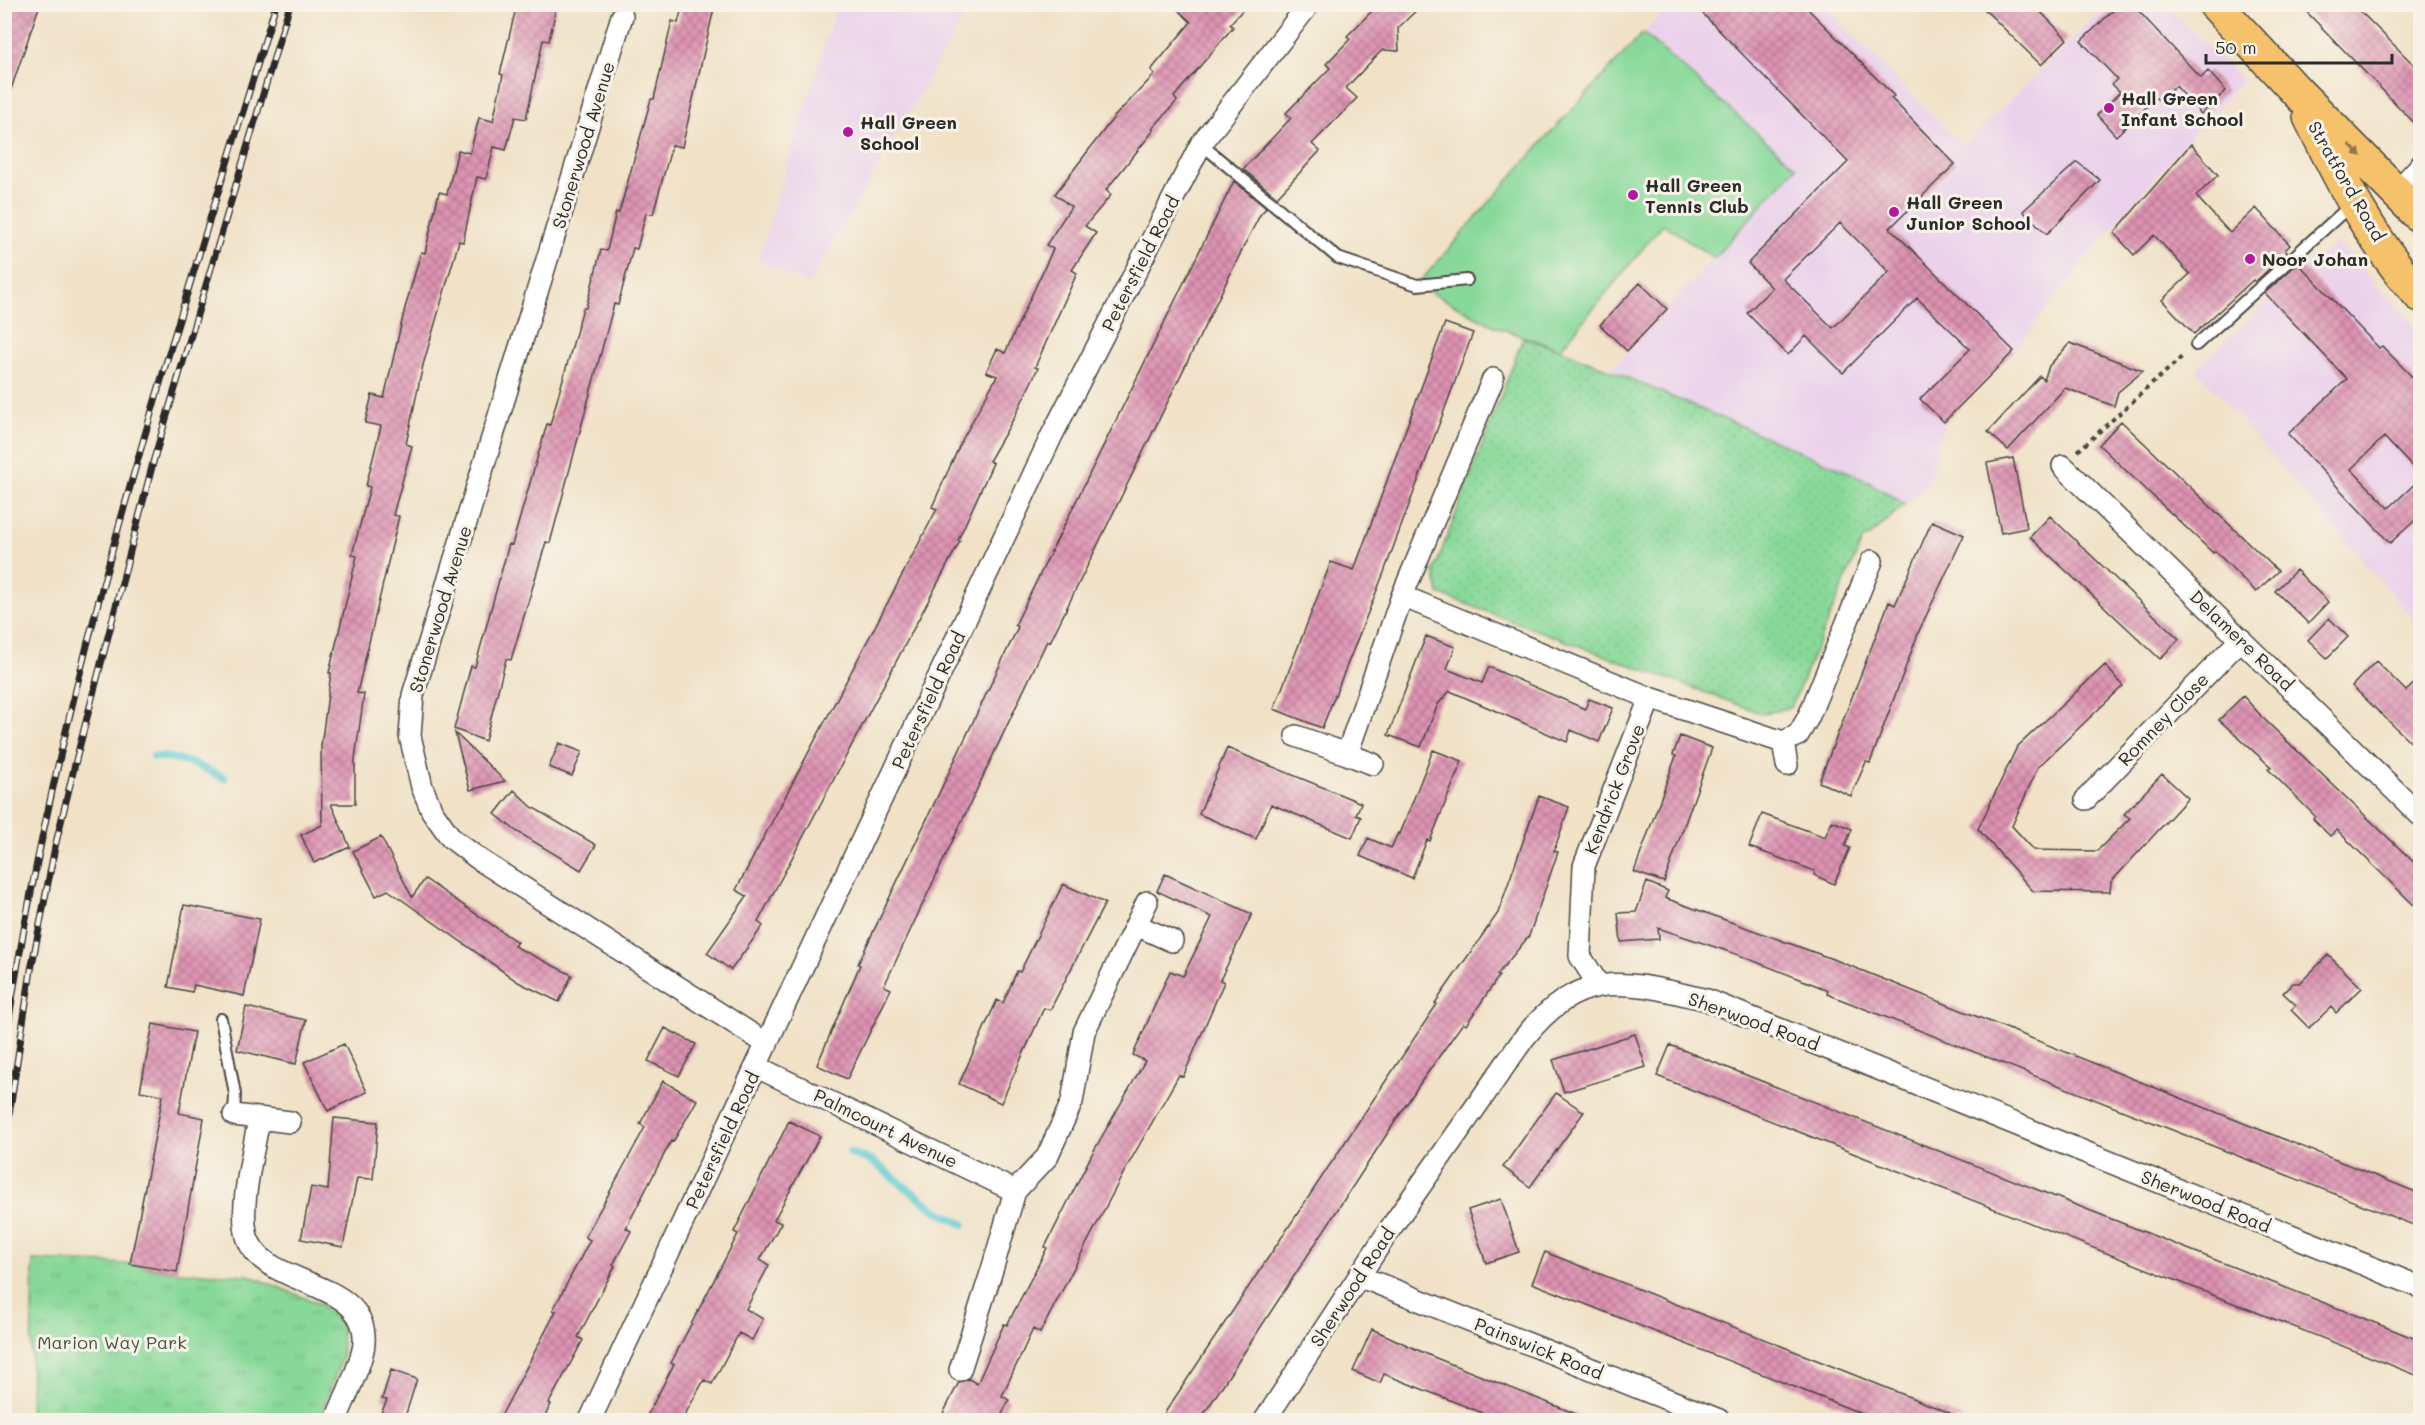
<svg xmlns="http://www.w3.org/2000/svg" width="2425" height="1425" font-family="Mali,sans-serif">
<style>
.built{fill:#ebd1eb}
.grass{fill:url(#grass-dots);stroke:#5a8262;stroke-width:1.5}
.park{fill:url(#park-tufts);stroke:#5a8262;stroke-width:1.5}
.pitch{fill:#88d999;stroke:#5a8262;stroke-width:1.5}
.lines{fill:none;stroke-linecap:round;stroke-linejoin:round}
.stream{stroke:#5dcad2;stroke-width:8}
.building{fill:url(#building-cross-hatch);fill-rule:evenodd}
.lane-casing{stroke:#494642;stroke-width:14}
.street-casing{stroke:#494642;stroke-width:24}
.highway-casing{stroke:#494642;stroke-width:36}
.path{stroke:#494642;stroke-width:4;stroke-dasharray:4.5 4.5;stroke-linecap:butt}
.lane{stroke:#fff;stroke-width:10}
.street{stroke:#fff;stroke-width:21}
.highway{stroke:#f5c16b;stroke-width:33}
.rail-casing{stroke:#2b2b2b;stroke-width:7}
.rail{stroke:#f7f3e8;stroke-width:4.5;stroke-dasharray:14;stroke-linecap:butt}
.oneway{fill:#90764b}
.poi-dot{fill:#b5179e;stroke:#f7f3e8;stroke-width:2}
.labels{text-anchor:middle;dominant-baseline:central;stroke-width:6;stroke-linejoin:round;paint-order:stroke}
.poi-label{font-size:18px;font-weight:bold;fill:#2b2b2b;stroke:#f7f3e8;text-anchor:start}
.street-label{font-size:18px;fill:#2b2b2b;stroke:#f7f3e8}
.park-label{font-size:18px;fill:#425646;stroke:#f7f3e8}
</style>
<defs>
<pattern id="grass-dots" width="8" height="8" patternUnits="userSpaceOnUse" patternTransform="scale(1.5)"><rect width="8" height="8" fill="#88d999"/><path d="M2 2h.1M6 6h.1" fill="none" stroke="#76ba84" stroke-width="1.8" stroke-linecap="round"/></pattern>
<pattern id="park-tufts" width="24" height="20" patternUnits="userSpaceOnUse" patternTransform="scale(1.5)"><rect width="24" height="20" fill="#88d999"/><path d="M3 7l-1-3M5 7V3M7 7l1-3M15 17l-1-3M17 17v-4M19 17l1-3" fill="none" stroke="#76ba84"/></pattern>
<pattern id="building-cross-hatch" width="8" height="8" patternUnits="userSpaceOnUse" patternTransform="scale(1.5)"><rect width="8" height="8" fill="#de93b2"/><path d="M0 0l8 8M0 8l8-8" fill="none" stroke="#b47891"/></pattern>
</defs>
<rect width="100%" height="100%" fill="#f7f3e8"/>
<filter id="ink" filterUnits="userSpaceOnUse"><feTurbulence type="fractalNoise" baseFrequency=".0167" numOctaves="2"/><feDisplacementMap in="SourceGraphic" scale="12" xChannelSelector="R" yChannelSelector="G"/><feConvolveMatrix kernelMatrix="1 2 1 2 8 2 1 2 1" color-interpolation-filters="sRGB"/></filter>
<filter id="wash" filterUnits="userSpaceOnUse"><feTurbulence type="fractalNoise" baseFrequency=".008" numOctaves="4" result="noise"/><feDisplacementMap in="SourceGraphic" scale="24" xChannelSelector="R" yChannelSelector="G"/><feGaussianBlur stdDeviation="1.35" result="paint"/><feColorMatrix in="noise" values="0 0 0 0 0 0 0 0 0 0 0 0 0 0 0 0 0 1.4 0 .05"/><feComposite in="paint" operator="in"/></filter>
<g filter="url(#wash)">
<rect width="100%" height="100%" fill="#f1e2c7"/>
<path class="built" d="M 837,4 L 971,5 L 809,285 L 758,260 Z
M 1670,5 L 1822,5 L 1963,146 L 2107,5 L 2164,5 L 2243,80 L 2190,137 L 2083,262 L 2014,351 L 1944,422 L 1928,483 L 1905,504 L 1860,477 L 1611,370 L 1796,167 L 1643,33 Z
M 2338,243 L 2420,331 L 2420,627 L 2196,369 L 2302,268 Z"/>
<path class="grass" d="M 1523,338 L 1560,349 L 1860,477 L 1905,504 L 1869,537 L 1863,539 L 1791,707 L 1763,714 L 1439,594 L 1434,571 Z"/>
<path class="park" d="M 33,1260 L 130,1264 L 177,1272 L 248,1275 L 320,1304 L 341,1325 L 342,1357 L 319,1420 L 30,1420 Z"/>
<path class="pitch" d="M 1643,33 L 1796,167 L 1714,258 L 1663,224 L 1560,349 L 1496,327 L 1417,285 L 1543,141 Z"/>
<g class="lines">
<path class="stream" d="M 154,757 C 180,756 201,767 224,778
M 850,1153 L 872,1161 L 937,1211 L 963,1224"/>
</g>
<g id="blocks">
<path class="building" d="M 4,4 L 40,4 L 8,98 L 4,98 Z
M 517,4 L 557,4 L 549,41 L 543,40 L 526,119 L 515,117 L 506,150 L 494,147 L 486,179 L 477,177 L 463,242 L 459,241 L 423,365 L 406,444 L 412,446 L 393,515 L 399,516 L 357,693 L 364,694 L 355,759 L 355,804 L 331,804 L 350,847 L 314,863 L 301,835 L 322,825 L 321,746 L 331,673 L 329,673 L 357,556 L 352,555 L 370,487 L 366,486 L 381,426 L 365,423 L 372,395 L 384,398 L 405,308 L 421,252 L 425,253 L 439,192 L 447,194 L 458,150 L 470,153 L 479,118 L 493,121 L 503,75 L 500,74 Z
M 683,4 L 715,4 L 682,147 L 672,145 L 653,214 L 646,213 L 637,249 L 633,248 L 618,305 L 614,304 L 550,543 L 546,542 L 511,660 L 506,659 L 485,741 L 454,729 L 471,666 L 475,667 L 509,544 L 512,545 L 547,424 L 550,425 L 583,308 L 586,308 L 601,250 L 607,251 L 616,212 L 619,213 L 651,99 L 654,99 L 672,21 L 678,23 Z
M 1172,4 L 1248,4 L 1230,24 L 1233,27 L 1174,97 L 1177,101 L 1152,129 L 1154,130 L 1106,190 L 1111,195 L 1085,226 L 1096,233 L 1072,270 L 1077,273 L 1035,367 L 1038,368 L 1014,418 L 989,461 L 993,463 L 958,540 L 960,541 L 758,922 L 763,926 L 731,970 L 707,953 L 747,896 L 736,890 L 937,509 L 932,507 L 961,442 L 997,376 L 986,372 L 997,349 L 1005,353 L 1053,249 L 1046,245 L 1071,207 L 1055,194 L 1114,117 L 1155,74 L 1151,70 L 1191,22 Z
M 1379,4 L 1423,4 L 1398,28 L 1399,51 L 1382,50 L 1346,88 L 1357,98 L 1312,144 L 1320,151 L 1277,197 L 1243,169 L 1291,118 L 1286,113 L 1330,68 L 1326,64 L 1350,39 L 1347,36 Z
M 1713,4 L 1803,4 L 1894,96 L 1891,98 L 1955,164 L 1890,228 L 2014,351 L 1944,422 L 1920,399 L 1970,349 L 1917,298 L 1843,373 L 1806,336 L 1788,355 L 1747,313 L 1772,288 L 1748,263 L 1848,162 L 1703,14 ZM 1840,223 L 1889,272 L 1833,328 L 1783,279 Z
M 1979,4 L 2033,4 L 2067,39 L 2041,65 Z
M 2120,4 L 2132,4 L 2201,78 L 2208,71 L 2226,91 L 2201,114 L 2176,86 L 2160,101 L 2156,98 L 2116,136 L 2097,115 L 2120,92 L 2112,84 L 2117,79 L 2081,41 Z
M 2299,4 L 2353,4 L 2421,72 L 2421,130 Z
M 2191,144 L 2218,175 L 2196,196 L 2230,233 L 2256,208 L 2290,245 L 2285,250 L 2287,252 L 2255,282 L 2253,280 L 2194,334 L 2162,300 L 2190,274 L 2154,235 L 2134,255 L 2114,233 Z
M 2077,162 L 2100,180 L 2047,234 L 2023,211 Z
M 1234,181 L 1266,208 L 1260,215 L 1245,244 L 1050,642 L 1047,641 L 884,986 L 891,989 L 847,1079 L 817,1065 L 860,965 L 858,964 L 1018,627 L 1015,625 Z
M 2298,263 L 2379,348 L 2382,346 L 2421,386 L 2421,476 L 2384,437 L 2351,469 L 2389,508 L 2421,478 L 2421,515 L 2390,543 L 2288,434 L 2347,379 L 2265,293 Z
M 1640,283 L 1667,309 L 1627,351 L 1600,325 Z
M 1445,323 L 1473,333 L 1383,575 L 1322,728 L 1274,709 L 1331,562 L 1354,570 Z
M 2070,343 L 2143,371 L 2118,392 L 2114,406 L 2065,388 L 2008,450 L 1988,432 L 2040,376 L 2044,380 L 2049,366 Z
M 2121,421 L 2278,571 L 2256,592 L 2215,551 L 2213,553 L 2099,445 Z
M 2013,458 L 2027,528 L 2001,533 L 1987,463 Z
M 2050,516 L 2179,639 L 2160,659 L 2030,537 Z
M 1932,521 L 1964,535 L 1919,631 L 1870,763 L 1866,762 L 1851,796 L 1819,782 L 1889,602 L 1895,605 Z
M 2296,570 L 2328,602 L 2308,623 L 2275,591 Z
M 2329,618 L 2348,637 L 2327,658 L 2308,640 Z
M 1426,636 L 1455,647 L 1447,669 L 1482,683 L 1489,667 L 1585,709 L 1589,699 L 1613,708 L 1599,742 L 1571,730 L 1567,742 L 1450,691 L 1438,704 L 1421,747 L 1388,735 Z
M 2376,661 L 2406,691 L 2421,677 L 2421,752 L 2352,686 Z
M 2105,665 L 2123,686 L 2038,767 L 2012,826 L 2034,850 L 2097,851 L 2130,818 L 2124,814 L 2162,774 L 2188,798 L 2111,882 L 2110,892 L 2033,891 L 1978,829 L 2017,747 Z
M 2243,696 L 2265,720 L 2421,869 L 2421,912 L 2337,830 L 2330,836 L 2313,819 L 2315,816 L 2268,769 L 2271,767 L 2219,720 Z
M 455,733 L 505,781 L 470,790 Z
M 1680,736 L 1712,748 L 1664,882 L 1634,872 L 1676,756 L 1673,755 Z
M 559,743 L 582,752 L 572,776 L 549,767 Z
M 1227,748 L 1361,803 L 1356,815 L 1361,817 L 1352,838 L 1271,804 L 1256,839 L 1199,814 Z
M 1433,750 L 1462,761 L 1430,841 L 1427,840 L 1412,878 L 1360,856 L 1368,838 L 1391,848 L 1398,833 L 1400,834 Z
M 514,790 L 532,807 L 596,845 L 581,870 L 516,831 L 495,814 Z
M 1539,796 L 1569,807 L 1554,851 L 1558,852 L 1529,936 L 1497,975 L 1499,976 L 1466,1025 L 1463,1023 L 1421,1082 L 1200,1420 L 1160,1420 L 1437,1004 L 1435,1003 L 1498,913 Z
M 1762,814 L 1825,837 L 1832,821 L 1852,829 L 1845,846 L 1850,848 L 1834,884 L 1814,875 L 1815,871 L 1749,847 Z
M 381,837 L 412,897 L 425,879 L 517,942 L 514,946 L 572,975 L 559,1002 L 518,982 L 388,890 L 376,896 L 353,851 Z
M 1165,874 L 1252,914 L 1220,980 L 1224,982 L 1183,1077 L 1179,1075 L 1124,1172 L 1040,1333 L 1033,1329 L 1002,1396 L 1009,1400 L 999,1420 L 940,1420 L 959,1382 L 969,1379 L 977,1384 L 1004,1324 L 1007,1325 L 1047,1248 L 1045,1247 L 1092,1154 L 1145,1061 L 1133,1055 L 1170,971 L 1183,976 L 1212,917 L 1157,891 Z
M 1647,882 L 1668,891 L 1665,898 L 1838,961 L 2421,1194 L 2421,1228 L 1827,994 L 1828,990 L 1736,954 L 1658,928 L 1659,939 L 1621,942 L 1618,913 L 1636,912 Z
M 1063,884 L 1105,903 L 1050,1010 L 1044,1008 L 1001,1103 L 959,1084 L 997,1000 L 1003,1003 L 1017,971 L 1020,972 Z
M 184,905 L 260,919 L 244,996 L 194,985 L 192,992 L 168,987 Z
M 2328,955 L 2362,988 L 2336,1013 L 2331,1007 L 2309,1028 L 2291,1010 L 2296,1005 L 2283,993 L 2293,983 L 2300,983 Z
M 246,1007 L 306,1020 L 296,1064 L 237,1050 Z
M 153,1024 L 194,1032 L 179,1113 L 204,1118 L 177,1272 L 130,1264 L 163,1095 L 140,1091 Z
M 665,1028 L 696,1044 L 679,1076 L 648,1061 Z
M 1635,1034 L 1646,1067 L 1564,1092 L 1553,1060 Z
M 344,1044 L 367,1092 L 328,1111 L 304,1062 Z
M 1670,1045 L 2421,1341 L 2421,1377 L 1657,1076 Z
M 663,1081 L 697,1100 L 673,1142 L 671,1141 L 626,1228 L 631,1231 L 613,1265 L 615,1266 L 578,1337 L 583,1340 L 549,1403 L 551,1404 L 543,1420 L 499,1420 L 556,1311 L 553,1310 L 590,1240 L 585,1237 L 631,1153 L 645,1127 L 640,1124 Z
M 1556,1093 L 1584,1112 L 1530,1187 L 1503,1167 Z
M 334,1118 L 378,1122 L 373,1179 L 357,1178 L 343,1247 L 301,1239 L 311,1187 L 328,1190 Z
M 789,1121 L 820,1136 L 774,1220 L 781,1223 L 760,1260 L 769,1265 L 746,1309 L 763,1319 L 752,1340 L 739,1333 L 712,1384 L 704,1380 L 682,1420 L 645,1420 L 674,1364 L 671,1363 L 738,1234 L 734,1232 Z
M 1501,1199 L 1519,1252 L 1486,1263 L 1468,1210 Z
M 1545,1252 L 1965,1419 L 1964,1420 L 1878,1420 L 1532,1283 Z
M 1372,1329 L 1431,1356 L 1591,1420 L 1500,1420 L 1384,1374 L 1380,1383 L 1353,1371 Z
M 391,1370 L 417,1379 L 404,1420 L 378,1420 L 387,1400 L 382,1399 Z"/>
</g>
</g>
<g filter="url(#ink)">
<use href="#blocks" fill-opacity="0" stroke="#494642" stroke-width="1.5"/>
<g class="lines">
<defs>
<path id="lane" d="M 1201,144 L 1338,258 L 1417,285 L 1467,280
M 2196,345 L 2352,204
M 221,1019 L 235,1094 L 234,1115"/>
<path id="street" d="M 622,16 L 413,695 L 410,736 L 422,787 L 432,811 L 451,838 L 480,860 L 767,1044
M 2397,191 L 2420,166
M 1493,379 L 1402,596 L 1650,698 L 1783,742 L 1798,735 L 1808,718 L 1872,561
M 2063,466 L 2420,815
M 1296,736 L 1347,754 L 1402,596
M 1783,742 L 1787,765
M 1347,754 L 1373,764
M 2086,799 L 2241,639
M 1136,925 L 1172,941
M 1598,984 L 1580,956 L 1584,866 L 1650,698
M 757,1067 L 1015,1191
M 234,1115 L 290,1122
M 259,1119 C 254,1149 240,1203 246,1232 C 256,1290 369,1275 364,1343 C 363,1362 343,1401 336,1420
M 1359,1276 L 1719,1420
M 960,1370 L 992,1270 L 1015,1191 L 1047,1157 L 1072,1102 L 1084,1032 L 1147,902
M 590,1420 L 1052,435 L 1201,144 L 1309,4
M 1265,1420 L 1390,1229 L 1524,1038 C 1582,965 1628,982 1707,1000 L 2420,1287"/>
<path id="highway" d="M 2215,4 L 2299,94 L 2420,216
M 2310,117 C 2340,179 2373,244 2420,295"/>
</defs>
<use href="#lane" class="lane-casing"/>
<use href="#street" class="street-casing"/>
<use href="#highway" class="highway-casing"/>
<path class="path" d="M 2078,451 L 2184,355"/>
<use href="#lane" class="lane"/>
<use href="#street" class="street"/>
<use href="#highway" class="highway"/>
<defs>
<path id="rail" d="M 4,1052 C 55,694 171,349 276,4
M 4,1148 L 31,970 L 55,847 L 75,764 L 154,459 L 290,4"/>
</defs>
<use href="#rail" class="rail-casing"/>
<use href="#rail" class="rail"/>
</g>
<defs><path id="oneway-solid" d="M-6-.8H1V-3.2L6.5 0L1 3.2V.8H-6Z" transform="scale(1.5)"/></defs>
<use class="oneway" href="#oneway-solid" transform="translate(2355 150) rotate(45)"/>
</g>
<g class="poi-dot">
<circle cx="2109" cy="108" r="6"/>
<circle cx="848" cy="132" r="6"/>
<circle cx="1633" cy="195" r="6"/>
<circle cx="1894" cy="212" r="6"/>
<circle cx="2250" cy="259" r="6"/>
</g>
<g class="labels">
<g class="poi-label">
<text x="2121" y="98">Hall Green<tspan x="2121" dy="21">Infant School</tspan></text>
<text x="860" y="122">Hall Green<tspan x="860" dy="21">School</tspan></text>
<text x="1645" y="185">Hall Green<tspan x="1645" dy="21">Tennis Club</tspan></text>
<text x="1906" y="202">Hall Green<tspan x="1906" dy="21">Junior School</tspan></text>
<text x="2262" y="259">Noor Johan</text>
</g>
<g class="street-label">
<text transform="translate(583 145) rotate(-73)">Stonerwood Avenue</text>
<text transform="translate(2347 181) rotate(60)">Stratford Road</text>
<text transform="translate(1140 263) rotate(-63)">Petersfield Road</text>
<text transform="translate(440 609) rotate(-73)">Stonerwood Avenue</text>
<text transform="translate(2242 640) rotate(44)">Delamere Road</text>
<text transform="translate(928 700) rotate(-65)">Petersfield Road</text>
<text transform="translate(2163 719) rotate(-46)">Romney Close</text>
<text transform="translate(1614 789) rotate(-69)">Kendrick Grove</text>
<text transform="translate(1754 1021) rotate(20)">Sherwood Road</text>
<text transform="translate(886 1128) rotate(26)">Palmcourt Avenue</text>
<text transform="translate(722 1140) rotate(-65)">Petersfield Road</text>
<text transform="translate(2206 1201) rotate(22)">Sherwood Road</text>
<text transform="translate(1352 1287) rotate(-57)">Sherwood Road</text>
<text transform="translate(1539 1348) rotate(22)">Painswick Road</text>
</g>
<g class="park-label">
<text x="112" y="1342">Marion Way Park</text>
</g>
</g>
<rect width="2425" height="1425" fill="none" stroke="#f7f3e8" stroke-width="24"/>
<path d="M2206 54v9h186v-9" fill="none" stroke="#2b2b2b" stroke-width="3"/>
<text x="2215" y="54" font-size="18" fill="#2b2b2b" stroke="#f7f3e8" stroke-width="4.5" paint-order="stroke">50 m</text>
</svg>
